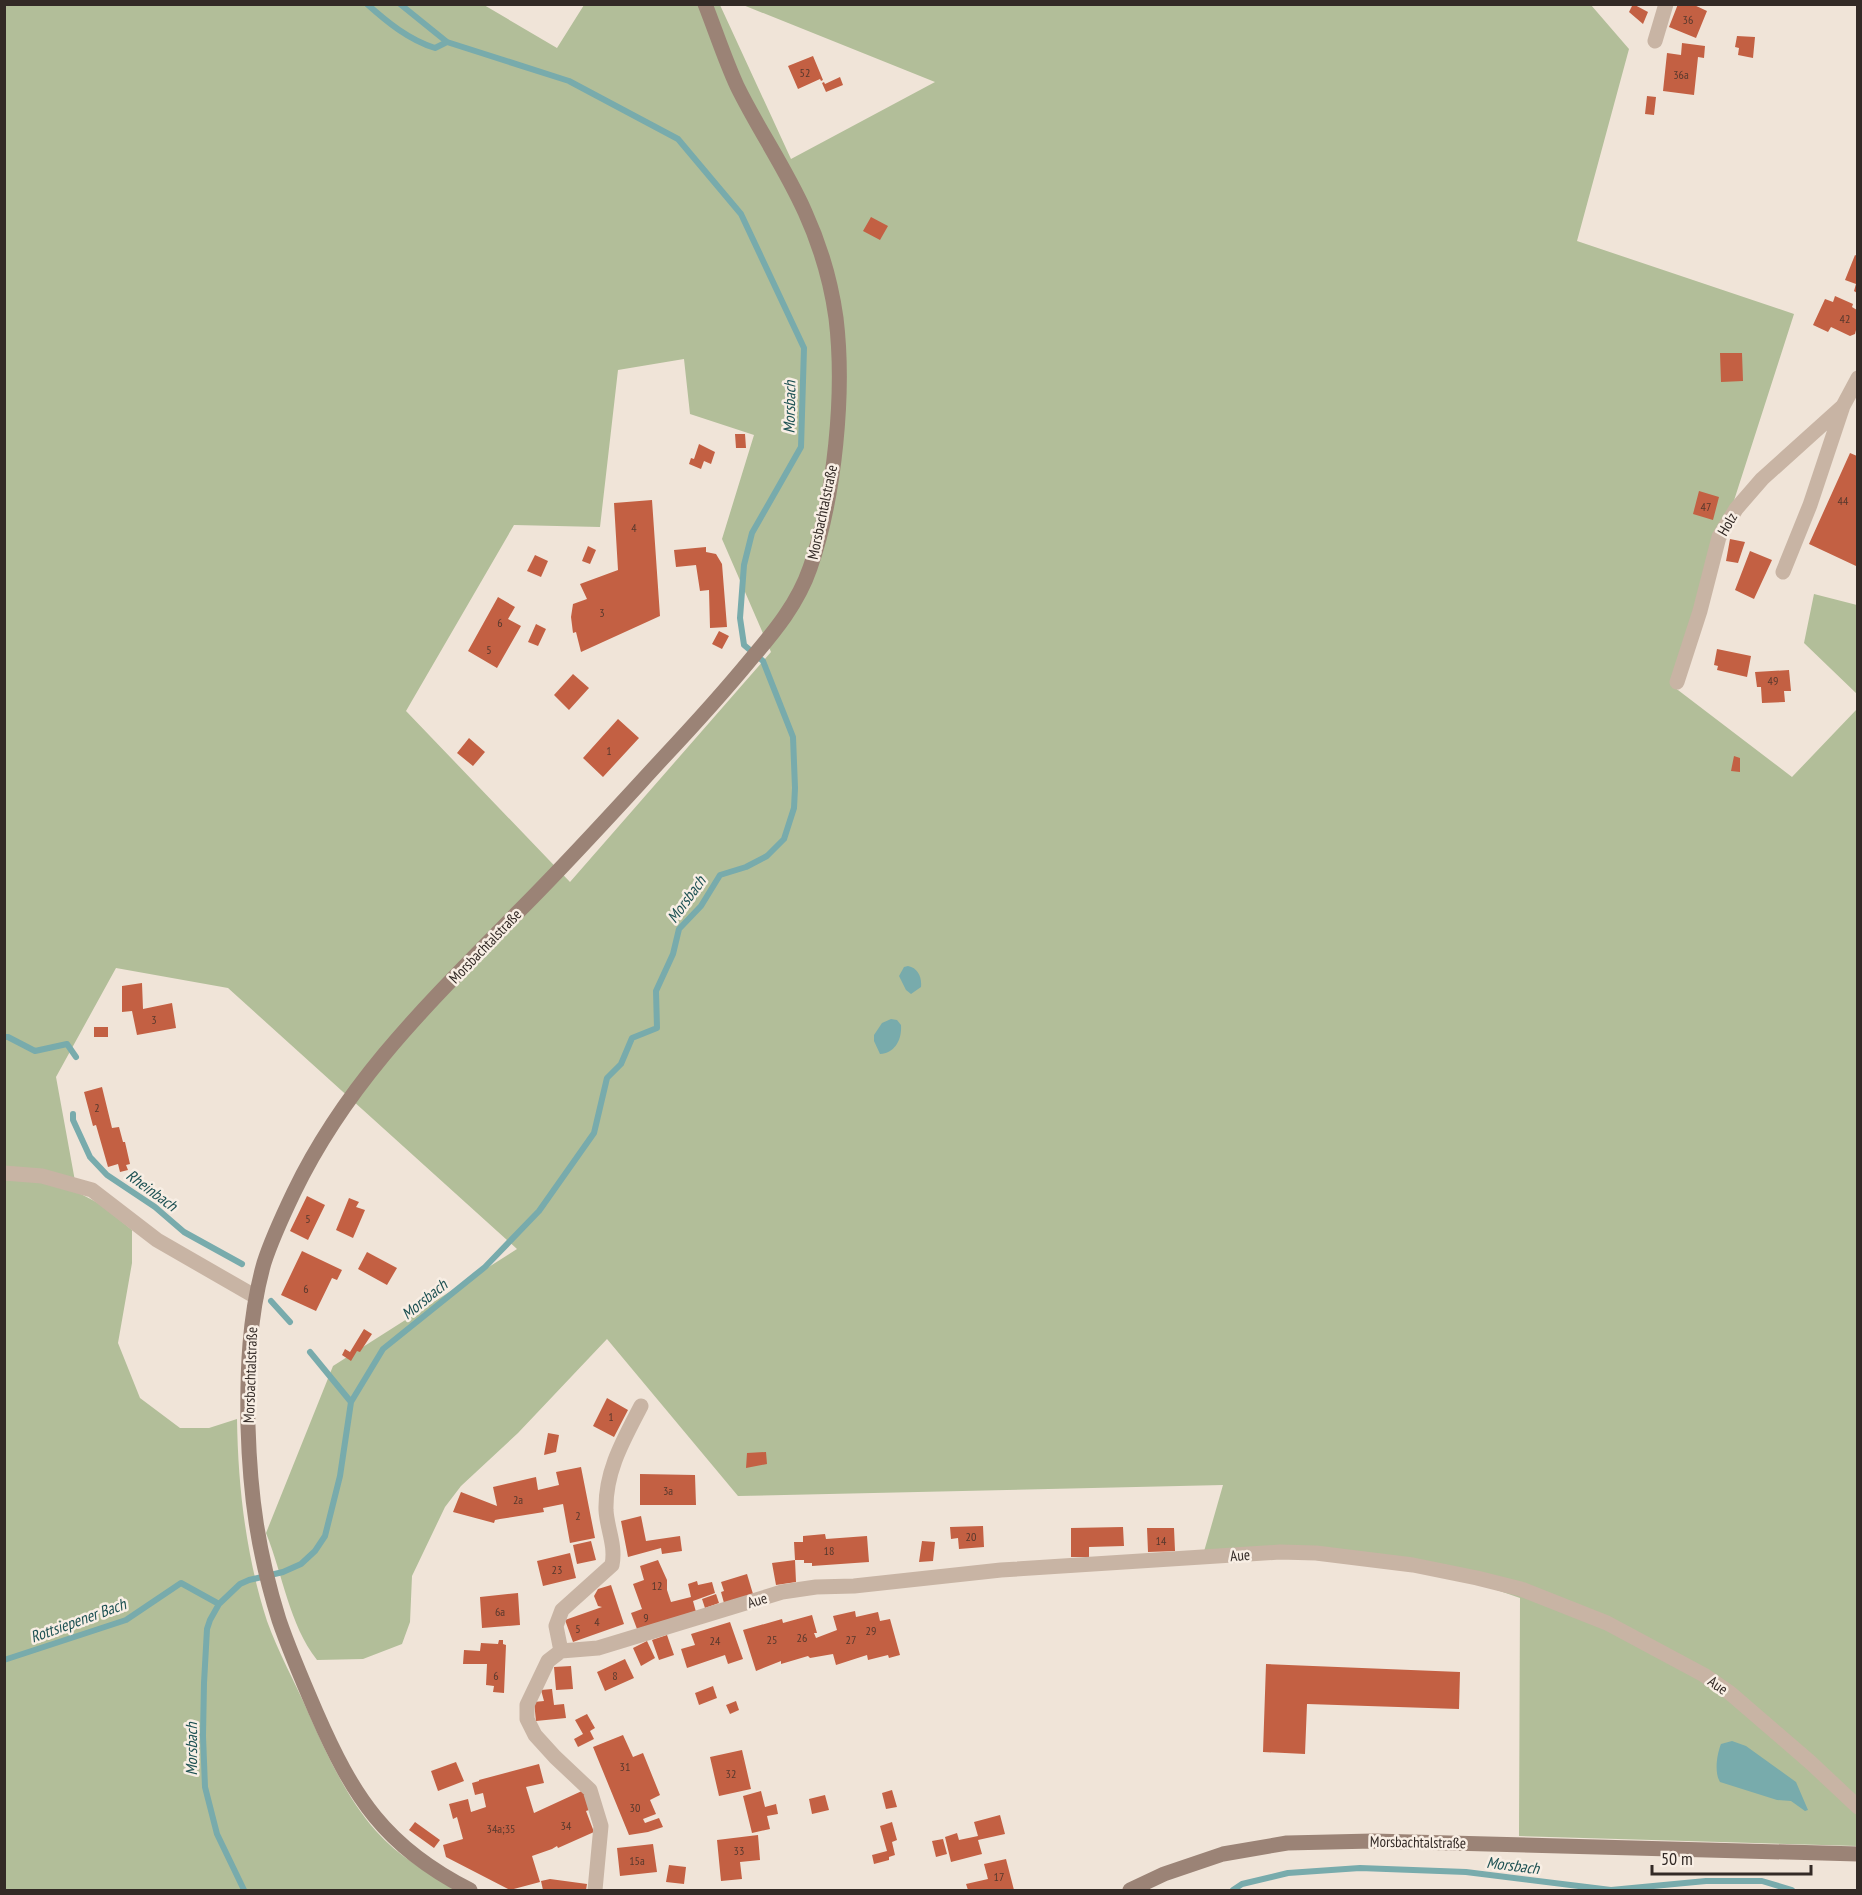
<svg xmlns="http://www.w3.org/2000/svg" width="1862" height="1895" font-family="'PT Sans Narrow',sans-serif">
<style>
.green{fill:#b2be99;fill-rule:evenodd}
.water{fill:#78abac}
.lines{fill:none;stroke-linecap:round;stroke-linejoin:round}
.stream{stroke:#78abac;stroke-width:6}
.building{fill:#c36043}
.minor{stroke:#c8b4a4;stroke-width:15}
.secondary{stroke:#9b8376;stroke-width:15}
.labels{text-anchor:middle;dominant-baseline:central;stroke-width:5;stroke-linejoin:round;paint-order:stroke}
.number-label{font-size:12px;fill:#57382d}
.street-label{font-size:15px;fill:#332a26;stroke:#f8eee4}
.water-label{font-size:16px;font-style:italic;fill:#1d5153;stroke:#f8eee4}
</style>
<rect width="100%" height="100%" fill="#f0e4d8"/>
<path class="green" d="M 5,5 L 484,5 L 557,48 L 584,5 L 720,5 L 791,159 L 935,82 L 743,5 L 1591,5 L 1629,49 L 1577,241 L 1794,314 L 1674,687 L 1792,777 L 1857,709 L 1857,1846 L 1519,1836 L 1520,1598 L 1413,1561 L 1203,1555 L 1223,1485 L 738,1496 L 607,1339 L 518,1433 L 461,1486 L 445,1507 L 412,1576 L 410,1622 L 402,1644 L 363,1659 L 317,1660 C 289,1624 283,1575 266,1533 L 333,1366 L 517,1249 L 228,988 L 116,968 L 56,1077 L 77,1192 L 100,1204 L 132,1230 L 132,1263 L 118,1343 L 140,1398 L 180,1428 L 209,1428 L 237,1419 C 238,1487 246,1556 267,1621 C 278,1652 295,1682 308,1712 C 326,1753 346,1797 376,1831 C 398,1856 428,1873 456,1890 L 5,1890 ZM 684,359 L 690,414 L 754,435 L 722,539 L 771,652 L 570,882 L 406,711 L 514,525 L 600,527 L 618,370 Z
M 1814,594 L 1857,605 L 1857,694 L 1804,643 Z"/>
<path class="water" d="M 908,966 C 918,968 922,977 921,987 L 911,994 L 906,990 L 899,976 L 904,967 Z
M 891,1019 L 897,1020 L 901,1025 C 902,1040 895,1053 880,1054 L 874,1041 L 874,1035 L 882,1023 Z
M 1732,1741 L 1746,1746 L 1796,1782 L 1808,1810 L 1805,1811 L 1791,1801 L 1777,1800 L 1720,1782 C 1714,1772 1717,1754 1721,1744 Z"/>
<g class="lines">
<path class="stream" d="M 367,4 C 387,22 409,40 435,48 L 447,42
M 4,1037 L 8,1037 L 35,1051 L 67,1044 L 76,1057
M 73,1114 L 73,1120 L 90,1157 L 107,1175 L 155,1207 L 184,1232 L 242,1264
M 271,1301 L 290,1322
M 310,1352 L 351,1402
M 4,1660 L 126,1620 L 181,1583 L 219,1604
M 244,1890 L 217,1834 L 205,1787 L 203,1736 L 204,1683 L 207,1629 L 210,1620 L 219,1604 L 240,1584 L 249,1580 L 283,1572 L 301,1564 L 315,1551 L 325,1536 L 340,1476 L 351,1402 L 383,1349 L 485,1267 L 539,1211 L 594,1133 L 607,1078 L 621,1064 L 632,1038 L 657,1028 L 656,991 L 673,954 L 679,929 L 701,906 L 720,875 L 746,867 L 767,856 L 784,839 L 794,808 L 795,788 L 793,737 L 763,661 L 744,645 L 740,618 L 744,565 L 752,533 L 801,447 L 804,348 L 741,214 L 678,139 L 569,81 L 447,42 L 400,4
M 1233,1890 L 1242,1884 L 1288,1873 L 1360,1868 L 1466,1872 L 1611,1890 L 1706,1881 L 1762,1881 L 1792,1890"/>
</g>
<path class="building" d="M 1633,4 L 1648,12 L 1643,24 L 1629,12 Z
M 1678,4 L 1692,4 L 1707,11 L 1696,38 L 1669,27 Z
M 1737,36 L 1755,37 L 1753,58 L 1738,55 L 1739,48 L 1735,47 Z
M 1682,43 L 1705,46 L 1704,58 L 1698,57 L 1694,95 L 1663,91 L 1667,53 L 1681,55 Z
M 813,56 L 823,80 L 821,81 L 820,79 L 798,89 L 788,66 Z
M 840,77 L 843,85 L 826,92 L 822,83 L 824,82 L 825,84 Z
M 1647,96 L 1656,97 L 1654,115 L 1645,114 Z
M 871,217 L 888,226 L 880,240 L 863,231 Z
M 1855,255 L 1857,256 L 1857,293 L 1854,291 L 1856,284 L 1845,280 Z
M 1835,296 L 1853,304 L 1852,307 L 1857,310 L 1857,326 L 1855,334 L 1850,336 L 1831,327 L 1828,332 L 1813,325 L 1825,299 L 1833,302 Z
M 1720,353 L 1742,353 L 1743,381 L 1721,382 Z
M 735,434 L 745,434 L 746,448 L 736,448 Z
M 699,444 L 715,452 L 711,464 L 704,461 L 701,469 L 689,464 L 691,458 L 694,459 Z
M 1850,453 L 1857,456 L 1856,566 L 1809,544 Z
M 1699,491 L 1719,497 L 1713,520 L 1693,514 Z
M 652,500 L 660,616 L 581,652 L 576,632 L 573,633 L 571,617 L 573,604 L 587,599 L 580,584 L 618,570 L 614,503 Z
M 1730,539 L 1745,542 L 1738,563 L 1726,561 Z
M 588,546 L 596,550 L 590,564 L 582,561 Z
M 706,547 L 706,552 L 716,554 L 722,564 L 727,627 L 710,628 L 709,590 L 700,591 L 696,565 L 676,567 L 674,550 Z
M 1750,551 L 1772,560 L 1754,599 L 1735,590 Z
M 535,555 L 548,561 L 541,577 L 527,571 Z
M 498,597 L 515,607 L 508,619 L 521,626 L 497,668 L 468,651 Z
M 536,624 L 546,629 L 538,646 L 528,642 Z
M 719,631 L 729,636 L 722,649 L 712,644 Z
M 1717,649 L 1751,656 L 1747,677 L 1717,670 L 1718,666 L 1714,665 Z
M 1789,670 L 1791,691 L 1784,691 L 1785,702 L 1762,703 L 1761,687 L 1757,687 L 1755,672 Z
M 573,674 L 589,688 L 569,710 L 554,695 Z
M 618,719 L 639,738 L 603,777 L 583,758 Z
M 469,738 L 485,752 L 473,766 L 457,753 Z
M 1734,756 L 1740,758 L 1740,772 L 1731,771 Z
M 142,983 L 143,1009 L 172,1003 L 176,1028 L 137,1035 L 132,1011 L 122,1012 L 122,986 Z
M 94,1027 L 108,1027 L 108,1037 L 94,1037 Z
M 102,1087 L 112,1128 L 119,1127 L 123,1142 L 125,1142 L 130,1164 L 126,1165 L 128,1170 L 120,1172 L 118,1164 L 108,1167 L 96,1125 L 93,1126 L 84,1092 Z
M 307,1196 L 325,1205 L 308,1240 L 290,1231 Z
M 349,1198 L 359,1202 L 356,1207 L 365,1210 L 353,1238 L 336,1230 Z
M 302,1251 L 342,1270 L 337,1280 L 332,1278 L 316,1311 L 281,1295 Z
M 367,1252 L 397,1268 L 387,1285 L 358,1269 Z
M 364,1329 L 372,1334 L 360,1352 L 357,1351 L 351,1361 L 342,1355 L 345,1349 L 350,1352 Z
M 607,1398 L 628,1410 L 614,1437 L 593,1426 Z
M 548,1433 L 559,1435 L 556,1452 L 544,1455 Z
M 766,1452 L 767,1464 L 746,1468 L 747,1453 Z
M 581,1467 L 595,1538 L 570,1543 L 563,1504 L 543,1508 L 544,1512 L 500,1519 L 495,1520 L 494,1523 L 453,1512 L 461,1492 L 497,1506 L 493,1487 L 536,1477 L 538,1490 L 559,1485 L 556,1472 Z
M 640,1474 L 695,1475 L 696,1505 L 640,1505 Z
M 641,1516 L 646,1541 L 680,1536 L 682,1551 L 662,1554 L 661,1548 L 628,1557 L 621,1521 Z
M 983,1526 L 984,1547 L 959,1549 L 958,1538 L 951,1539 L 950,1527 Z
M 1123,1527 L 1124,1546 L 1089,1547 L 1089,1557 L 1071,1557 L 1071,1528 Z
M 1147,1528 L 1174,1528 L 1175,1551 L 1148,1552 Z
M 825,1534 L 826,1539 L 867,1536 L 869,1562 L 812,1566 L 812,1563 L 804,1563 L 804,1560 L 795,1560 L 794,1542 L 803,1542 L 803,1536 Z
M 591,1541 L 596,1560 L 577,1564 L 573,1545 Z
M 922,1541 L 935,1542 L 933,1561 L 919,1562 Z
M 570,1553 L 576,1578 L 543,1586 L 537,1561 Z
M 658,1560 L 667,1580 L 667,1590 L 671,1602 L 691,1597 L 688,1584 L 697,1581 L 698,1585 L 712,1582 L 715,1593 L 693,1601 L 696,1612 L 637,1629 L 631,1613 L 642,1609 L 633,1584 L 644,1580 L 640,1566 Z
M 795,1560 L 796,1582 L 776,1585 L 772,1563 Z
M 747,1574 L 753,1594 L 724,1603 L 721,1592 L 724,1591 L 721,1582 Z
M 611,1585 L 624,1624 L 573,1642 L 565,1620 L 602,1607 L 598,1606 L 594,1596 L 598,1589 Z
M 518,1593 L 520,1625 L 482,1628 L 480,1597 Z
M 716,1594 L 719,1603 L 705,1608 L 702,1599 Z
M 855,1611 L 856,1617 L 878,1612 L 880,1621 L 890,1619 L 900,1655 L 889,1658 L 888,1655 L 868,1660 L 867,1655 L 836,1665 L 833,1654 L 810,1658 L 808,1656 L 781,1664 L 781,1661 L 756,1671 L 743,1630 L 782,1619 L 783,1623 L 812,1615 L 817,1633 L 814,1633 L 816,1638 L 837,1630 L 833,1616 Z
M 730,1622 L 743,1659 L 728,1664 L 725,1655 L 687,1668 L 681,1649 L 695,1645 L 691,1634 Z
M 667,1635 L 674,1655 L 659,1660 L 652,1640 Z
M 499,1640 L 503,1640 L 503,1644 L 506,1645 L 504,1693 L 493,1692 L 494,1686 L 486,1685 L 487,1664 L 463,1664 L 464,1650 L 480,1651 L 481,1643 L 498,1644 Z
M 647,1641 L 655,1658 L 641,1666 L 633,1648 Z
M 625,1659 L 634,1678 L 605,1691 L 597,1672 Z
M 1266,1664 L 1460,1672 L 1459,1709 L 1307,1704 L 1305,1754 L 1263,1752 Z
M 571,1666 L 573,1689 L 556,1690 L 554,1667 Z
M 713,1686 L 717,1698 L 699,1705 L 695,1693 Z
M 552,1689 L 554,1705 L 564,1704 L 566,1718 L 536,1721 L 534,1702 L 544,1701 L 541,1690 Z
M 736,1701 L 739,1710 L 730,1714 L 726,1705 Z
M 587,1714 L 595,1728 L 590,1731 L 594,1739 L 578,1747 L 574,1739 L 583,1734 L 575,1720 Z
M 623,1735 L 633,1757 L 643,1753 L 660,1795 L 650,1800 L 656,1814 L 643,1819 L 645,1823 L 659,1818 L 663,1827 L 648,1832 L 629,1835 L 593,1747 Z
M 742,1750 L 751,1789 L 719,1796 L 710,1757 Z
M 456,1762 L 464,1781 L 438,1791 L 431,1771 Z
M 539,1764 L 544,1783 L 526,1787 L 534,1813 L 584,1790 L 589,1810 L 586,1811 L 594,1832 L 558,1848 L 557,1846 L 552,1849 L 532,1856 L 540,1882 L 510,1890 L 446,1857 L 443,1845 L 463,1839 L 457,1817 L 453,1819 L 449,1804 L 468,1799 L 471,1812 L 486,1807 L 483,1793 L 475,1795 L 472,1783 L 479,1781 L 479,1780 Z
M 892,1790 L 897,1807 L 886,1809 L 882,1793 Z
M 761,1791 L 765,1807 L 776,1804 L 778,1814 L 767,1816 L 770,1829 L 752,1833 L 743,1796 Z
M 825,1795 L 829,1810 L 812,1814 L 809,1799 Z
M 1000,1815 L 1005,1834 L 978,1840 L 982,1854 L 951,1862 L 945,1837 L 957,1833 L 959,1840 L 978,1836 L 974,1822 Z
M 415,1822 L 440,1840 L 434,1848 L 409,1830 Z
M 892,1822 L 897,1840 L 892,1842 L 895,1855 L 889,1857 L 889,1860 L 874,1864 L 872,1855 L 887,1851 L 880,1826 Z
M 758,1835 L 760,1860 L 740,1862 L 742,1879 L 721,1881 L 717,1840 Z
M 943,1839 L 947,1854 L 936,1857 L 932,1841 Z
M 653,1844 L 657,1872 L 620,1876 L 617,1848 Z
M 1006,1859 L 1014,1890 L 968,1890 L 966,1884 L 988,1879 L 984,1864 Z
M 669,1865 L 686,1867 L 684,1884 L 666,1882 Z
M 550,1879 L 587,1884 L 586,1890 L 543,1890 L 541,1881 Z"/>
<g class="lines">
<path class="minor" d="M 1655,41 L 1666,4
M 1783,572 L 1810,505 L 1843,406 L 1858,378
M 1677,682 L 1700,611 L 1719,537 L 1736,509 L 1762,479 L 1843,406
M 4,1173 L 42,1176 L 92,1190 L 157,1240 L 256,1297
M 561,1651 L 556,1626 L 562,1610 L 612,1565 C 616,1545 607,1529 606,1510 C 605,1471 624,1439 641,1406
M 595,1890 L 601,1826 L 590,1790 L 555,1757 L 535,1735 L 527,1719 L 527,1705 L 548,1661 L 561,1651 L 598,1648 L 782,1592 L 816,1587 L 854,1586 L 1001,1570 L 1280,1552 L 1316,1553 L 1413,1565 L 1477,1578 L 1521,1589 L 1607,1623 L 1704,1675 L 1730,1693 L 1810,1762 L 1858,1807"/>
<path class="secondary" d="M 470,1890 C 385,1847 353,1797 316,1712 C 303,1682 290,1652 279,1620 C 258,1553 250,1496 248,1426 C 247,1371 249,1316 264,1263 C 272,1238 283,1215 294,1192 C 349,1078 433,999 520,910 C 569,861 616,809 663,758 C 693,726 723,693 751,659 C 775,631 798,603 810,568 C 835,497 845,392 836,318 C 831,282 820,245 805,212 C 786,169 758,129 737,86 C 725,60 716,32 705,4
M 1130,1890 L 1164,1874 L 1223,1854 L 1287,1843 L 1373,1841 L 1858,1854"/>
</g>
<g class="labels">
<g class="number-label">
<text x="1688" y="19">36</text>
<text x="805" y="72">52</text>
<text x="1681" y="74">36a</text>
<text x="1845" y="318">42</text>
<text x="1843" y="500">44</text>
<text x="1706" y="506">47</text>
<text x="634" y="527">4</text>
<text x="602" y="612">3</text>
<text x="500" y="622">6</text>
<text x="489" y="649">5</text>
<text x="1773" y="680">49</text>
<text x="609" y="750">1</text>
<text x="154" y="1019">3</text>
<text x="97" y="1107">2</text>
<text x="308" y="1218">5</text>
<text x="306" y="1288">6</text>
<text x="611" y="1416">1</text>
<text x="668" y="1490">3a</text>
<text x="518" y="1499">2a</text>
<text x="578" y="1515">2</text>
<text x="971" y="1536">20</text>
<text x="1161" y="1540">14</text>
<text x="829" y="1550">18</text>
<text x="557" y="1569">23</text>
<text x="657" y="1585">12</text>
<text x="500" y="1611">6a</text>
<text x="646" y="1617">9</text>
<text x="597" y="1621">4</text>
<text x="578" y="1628">5</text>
<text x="871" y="1630">29</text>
<text x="802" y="1637">26</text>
<text x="772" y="1639">25</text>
<text x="851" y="1639">27</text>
<text x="715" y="1640">24</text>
<text x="496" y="1675">6</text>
<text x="615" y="1675">8</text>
<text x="625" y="1766">31</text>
<text x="731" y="1773">32</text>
<text x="635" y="1807">30</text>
<text x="566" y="1825">34</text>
<text x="501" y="1828">34a;35</text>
<text x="739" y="1850">33</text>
<text x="637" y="1860">15a</text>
<text x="999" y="1876">17</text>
</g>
<g class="street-label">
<text transform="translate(822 512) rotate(-78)">Morsbachtalstraße</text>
<text transform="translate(1727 524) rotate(-60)">Holz</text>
<text transform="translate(485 946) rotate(-46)">Morsbachtalstraße</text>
<text transform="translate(250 1375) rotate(-88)">Morsbachtalstraße</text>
<text transform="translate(1240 1555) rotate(-5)">Aue</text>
<text transform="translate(757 1600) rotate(-17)">Aue</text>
<text transform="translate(1718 1685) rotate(35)">Aue</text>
<text transform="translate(1418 1842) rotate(1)">Morsbachtalstraße</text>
</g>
<g class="water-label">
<text transform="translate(789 407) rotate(-89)">Morsbach</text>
<text transform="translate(686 899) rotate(-54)">Morsbach</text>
<text transform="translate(152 1190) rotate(36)">Rheinbach</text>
<text transform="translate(424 1299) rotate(-39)">Morsbach</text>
<text transform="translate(78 1620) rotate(-20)">Rottsiepener Bach</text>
<text transform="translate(191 1749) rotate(-90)">Morsbach</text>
<text transform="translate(1513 1865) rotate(7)">Morsbach</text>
</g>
</g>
<rect width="1862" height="1895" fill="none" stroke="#332a26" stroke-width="12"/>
<path d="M1652 1865v9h159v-9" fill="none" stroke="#332a26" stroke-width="3"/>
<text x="1661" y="1865" font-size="18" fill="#332a26" stroke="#f8eee4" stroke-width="4.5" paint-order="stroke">50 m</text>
</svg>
